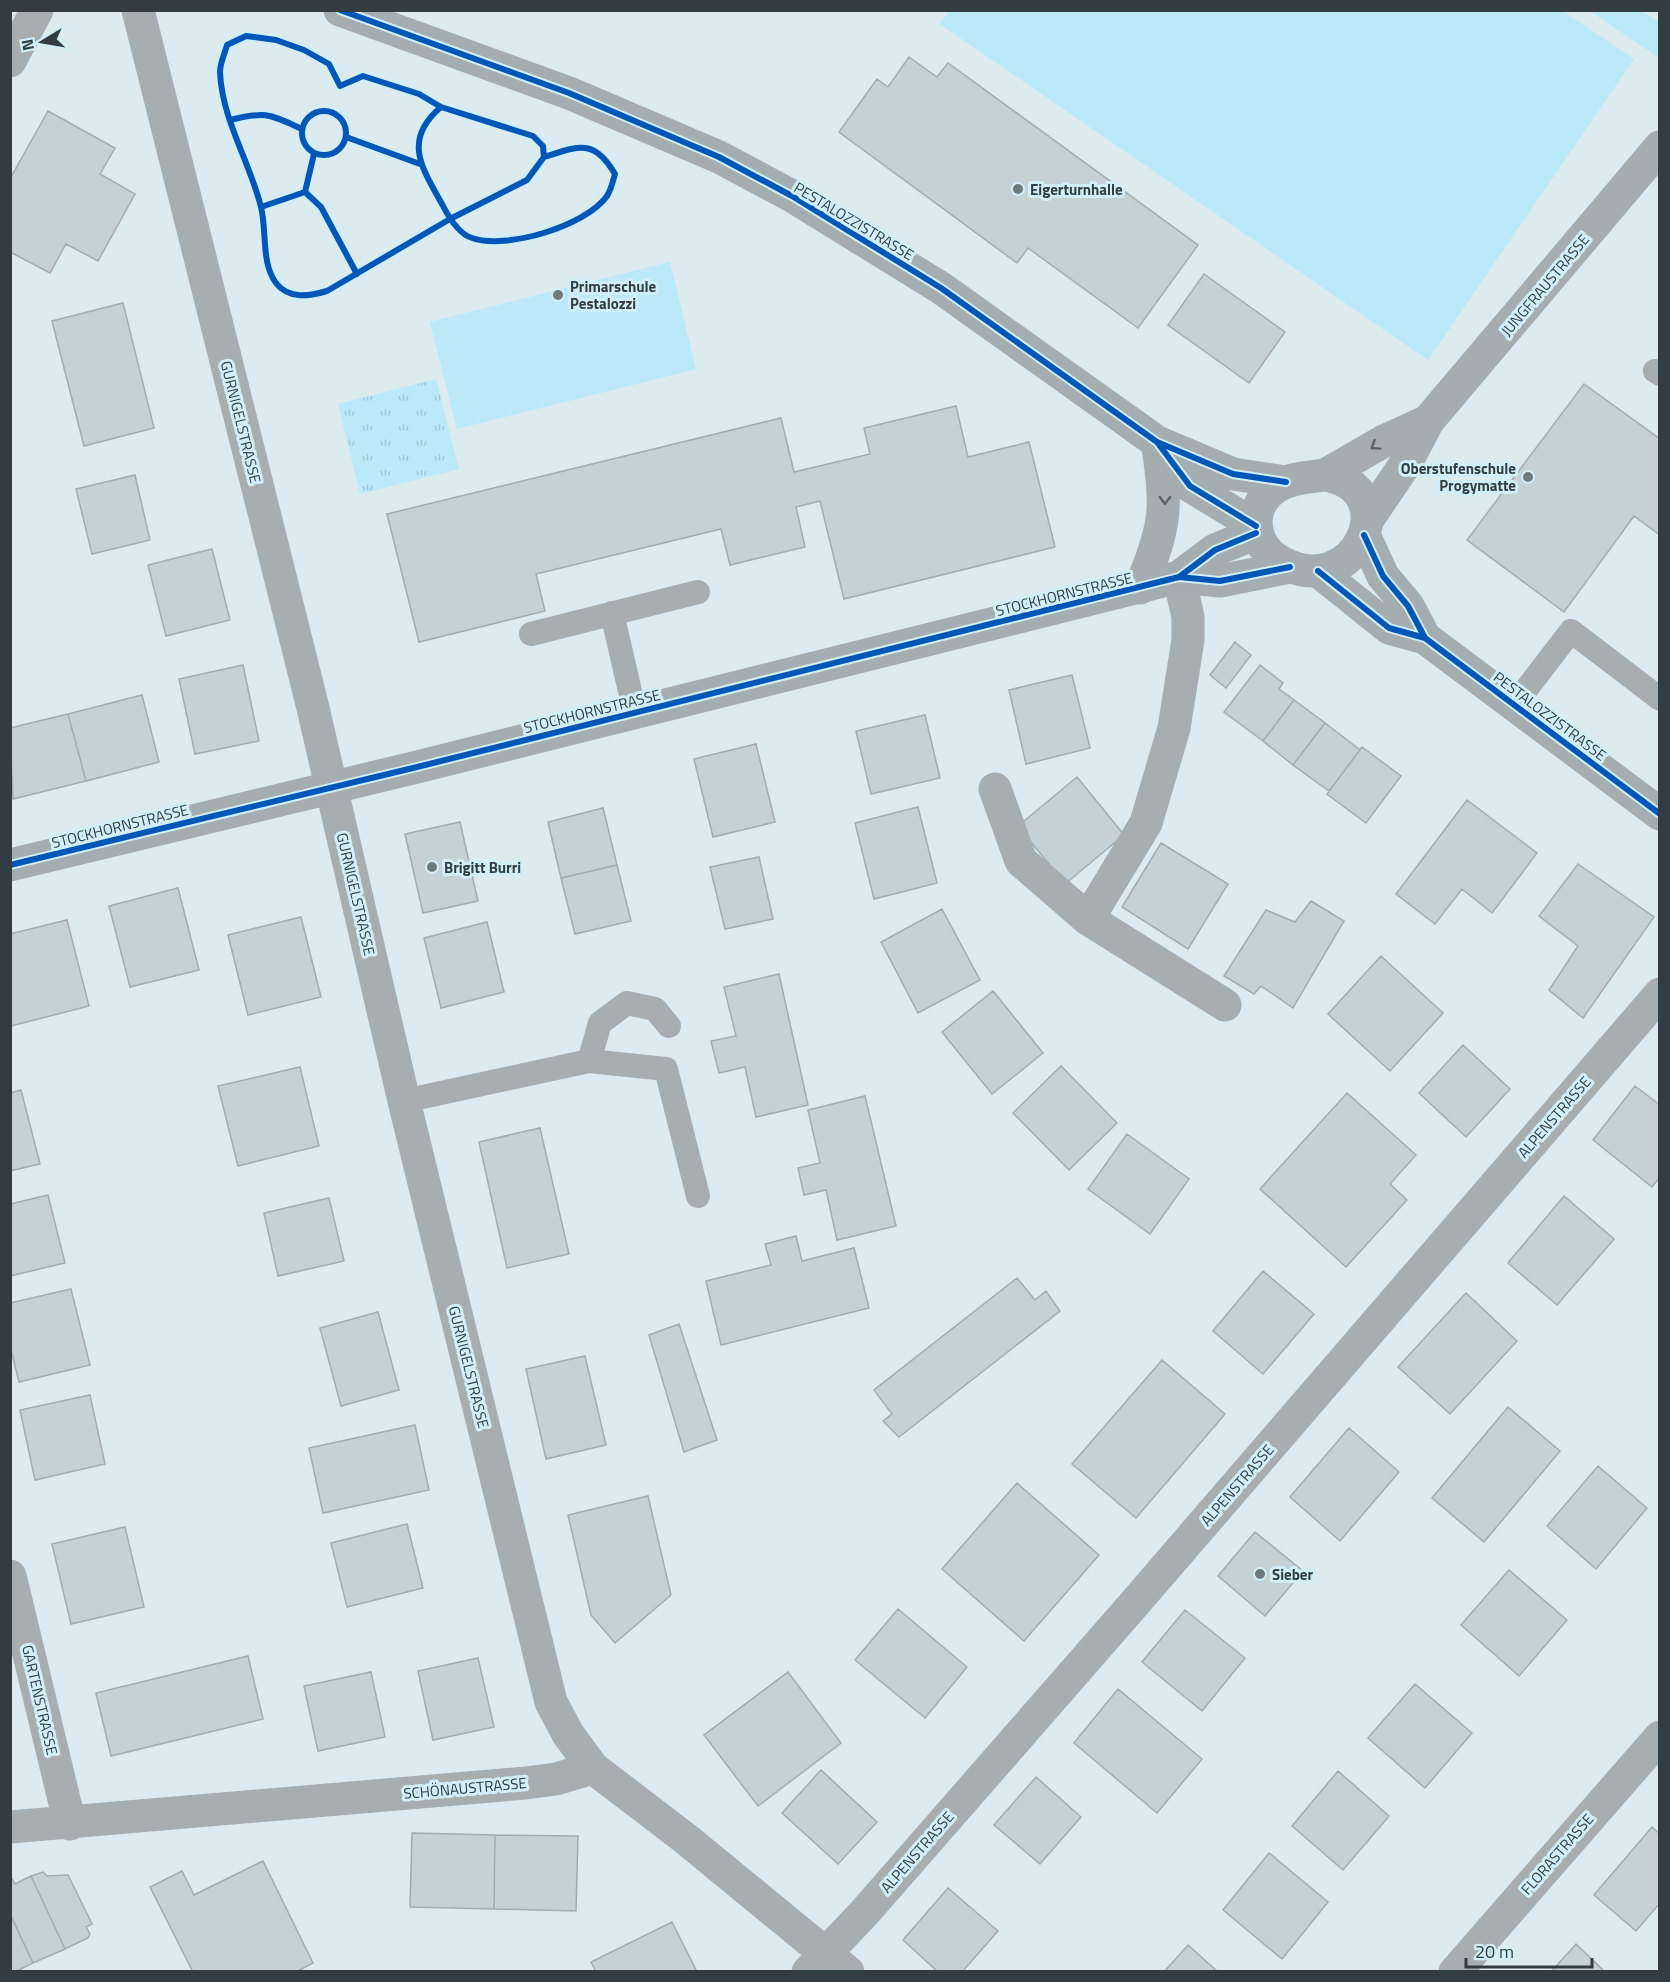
<svg xmlns="http://www.w3.org/2000/svg" width="1670" height="1982" font-family="'Titillium Web',sans-serif">
<style>
.park{fill:url(#park-tufts)}
.pitch{fill:#bbe9f8}
.building{fill:#c4d1d5;stroke:#a0acb0;stroke-width:1.5}
.lines{fill:none;stroke-linecap:round;stroke-linejoin:round}
.lane{stroke:#a6aeb0;stroke-width:24}
.street{stroke:#a6aeb0;stroke-width:33}
.secondary{stroke:#a4adb0;stroke-width:33}
.cycleway-casing{stroke:#d2eff9;stroke-width:10}
.cycleway{stroke:#0057b8;stroke-width:6}
.oneway{stroke:#5a6468}
.poi-dot{fill:#6d7a7e;stroke:#d2eff9;stroke-width:2}
.labels{text-anchor:middle;dominant-baseline:central;stroke-width:6;stroke-linejoin:round;paint-order:stroke}
.poi-label{font-size:15px;font-weight:bold;fill:#323d41;stroke:#d2eff9;text-anchor:start}
.street-label{font-size:15px;fill:#323d41;stroke:#d2eff9}
</style>
<defs>
<pattern id="park-tufts" width="24" height="20" patternUnits="userSpaceOnUse" patternTransform="scale(1.5)"><rect width="24" height="20" fill="#bbe9f8"/><path d="M3 7l-1-3M5 7V3M7 7l1-3M15 17l-1-3M17 17v-4M19 17l1-3" fill="none" stroke="#a1c9d6"/></pattern>
</defs>
<rect width="100%" height="100%" fill="#dbebf0"/>
<path class="park" d="M 436,379 L 459,469 L 360,494 L 338,404 Z"/>
<path class="pitch" d="M 950,10 L 1563,11 L 1634,59 L 1428,360 L 940,24 Z
M 1590,11 L 1642,11 L 1659,22 L 1659,58 Z
M 670,262 L 696,369 L 457,429 L 430,322 Z"/>
<path class="building" d="M 909,57 L 937,77 L 948,63 L 1198,245 L 1138,328 L 1028,248 L 1017,263 L 839,132 L 877,79 L 888,87 Z
M 48,111 L 115,148 L 100,174 L 135,194 L 98,261 L 66,244 L 50,273 L 10,252 L 10,179 Z
M 1204,274 L 1285,332 L 1249,383 L 1168,325 Z
M 123,303 L 154,428 L 84,446 L 52,321 Z
M 1584,384 L 1660,439 L 1660,535 L 1634,516 L 1564,612 L 1467,540 Z
M 956,406 L 968,457 L 1029,442 L 1055,547 L 844,599 L 820,501 L 796,507 L 805,547 L 730,565 L 721,529 L 536,574 L 545,611 L 419,642 L 387,514 L 781,418 L 794,472 L 870,454 L 864,428 Z
M 135,475 L 150,540 L 92,554 L 76,489 Z
M 212,549 L 230,620 L 166,636 L 148,565 Z
M 1235,642 L 1251,655 L 1226,688 L 1210,675 Z
M 243,665 L 259,741 L 195,754 L 179,679 Z
M 1260,665 L 1283,683 L 1279,689 L 1294,700 L 1263,741 L 1224,712 Z
M 1072,675 L 1090,748 L 1026,764 L 1009,690 Z
M 142,695 L 159,762 L 86,781 L 68,714 Z
M 1294,700 L 1325,723 L 1293,765 L 1263,741 Z
M 68,714 L 86,781 L 13,799 L 10,728 Z
M 925,715 L 940,778 L 871,794 L 856,731 Z
M 1325,723 L 1360,750 L 1329,791 L 1293,765 Z
M 756,744 L 775,822 L 713,837 L 694,759 Z
M 1362,747 L 1401,776 L 1366,823 L 1327,794 Z
M 1077,777 L 1124,835 L 1065,884 L 1018,826 Z
M 1467,800 L 1537,853 L 1492,913 L 1462,889 L 1435,924 L 1396,894 Z
M 918,807 L 937,883 L 874,899 L 855,823 Z
M 603,808 L 617,865 L 561,878 L 548,822 Z
M 460,822 L 478,901 L 423,913 L 405,834 Z
M 1161,843 L 1228,884 L 1188,949 L 1122,907 Z
M 759,857 L 773,919 L 725,929 L 710,867 Z
M 1578,864 L 1654,917 L 1583,1018 L 1549,990 L 1578,946 L 1539,916 Z
M 617,865 L 631,921 L 575,934 L 561,878 Z
M 178,888 L 199,970 L 130,987 L 109,906 Z
M 1311,901 L 1344,921 L 1293,1008 L 1261,986 L 1254,994 L 1224,976 L 1266,910 L 1295,922 Z
M 942,909 L 980,980 L 918,1013 L 881,942 Z
M 301,917 L 321,997 L 248,1015 L 228,935 Z
M 67,920 L 89,1006 L 11,1026 L 10,934 Z
M 487,922 L 504,992 L 441,1008 L 424,938 Z
M 1381,956 L 1443,1013 L 1390,1071 L 1328,1014 Z
M 779,974 L 808,1105 L 756,1117 L 745,1067 L 719,1073 L 711,1041 L 736,1036 L 724,987 Z
M 993,991 L 1043,1053 L 992,1094 L 942,1032 Z
M 1463,1045 L 1510,1089 L 1466,1137 L 1419,1093 Z
M 1061,1066 L 1117,1123 L 1069,1170 L 1013,1113 Z
M 300,1067 L 319,1146 L 238,1166 L 218,1086 Z
M 1635,1086 L 1660,1105 L 1660,1177 L 1652,1187 L 1593,1140 Z
M 21,1090 L 40,1164 L 10,1171 L 10,1093 Z
M 1347,1093 L 1416,1155 L 1390,1184 L 1407,1200 L 1346,1267 L 1260,1189 Z
M 865,1096 L 896,1226 L 837,1240 L 826,1190 L 804,1195 L 798,1168 L 820,1163 L 808,1110 Z
M 540,1128 L 569,1254 L 507,1268 L 479,1142 Z
M 1127,1134 L 1189,1179 L 1150,1234 L 1088,1189 Z
M 48,1195 L 65,1263 L 10,1276 L 10,1204 Z
M 1564,1196 L 1614,1239 L 1557,1305 L 1508,1263 Z
M 329,1198 L 344,1261 L 278,1276 L 264,1213 Z
M 796,1236 L 802,1261 L 854,1248 L 869,1308 L 721,1345 L 706,1281 L 771,1265 L 765,1244 Z
M 1263,1271 L 1314,1314 L 1263,1374 L 1213,1331 Z
M 1017,1278 L 1035,1300 L 1046,1291 L 1060,1311 L 899,1437 L 883,1421 L 892,1414 L 874,1390 Z
M 71,1289 L 90,1365 L 19,1382 L 10,1346 L 10,1303 Z
M 1466,1293 L 1517,1341 L 1450,1414 L 1398,1367 Z
M 378,1312 L 399,1390 L 341,1406 L 320,1328 Z
M 679,1324 L 717,1440 L 684,1452 L 649,1335 Z
M 585,1356 L 606,1445 L 546,1459 L 526,1369 Z
M 1162,1360 L 1225,1414 L 1136,1518 L 1072,1464 Z
M 90,1395 L 105,1464 L 35,1480 L 20,1410 Z
M 1508,1407 L 1560,1451 L 1484,1542 L 1432,1498 Z
M 415,1425 L 429,1490 L 323,1513 L 309,1448 Z
M 1349,1428 L 1399,1472 L 1340,1541 L 1290,1497 Z
M 1598,1466 L 1647,1508 L 1596,1569 L 1547,1526 Z
M 1017,1483 L 1099,1555 L 1024,1641 L 942,1569 Z
M 648,1496 L 671,1595 L 615,1643 L 591,1615 L 568,1515 Z
M 407,1524 L 423,1588 L 347,1607 L 331,1543 Z
M 125,1527 L 144,1607 L 71,1624 L 52,1544 Z
M 1255,1532 L 1303,1571 L 1265,1616 L 1218,1576 Z
M 1509,1570 L 1567,1620 L 1519,1676 L 1461,1625 Z
M 898,1609 L 967,1667 L 925,1718 L 855,1660 Z
M 1185,1610 L 1245,1658 L 1202,1711 L 1142,1662 Z
M 248,1656 L 263,1719 L 111,1756 L 96,1693 Z
M 478,1658 L 494,1727 L 433,1740 L 418,1671 Z
M 371,1672 L 385,1737 L 318,1751 L 304,1686 Z
M 788,1672 L 841,1743 L 758,1806 L 704,1735 Z
M 1415,1684 L 1472,1733 L 1425,1788 L 1368,1738 Z
M 1118,1689 L 1202,1759 L 1157,1813 L 1074,1743 Z
M 821,1770 L 877,1822 L 838,1864 L 782,1813 Z
M 1338,1771 L 1389,1816 L 1343,1870 L 1292,1826 Z
M 1036,1777 L 1081,1817 L 1040,1864 L 994,1825 Z
M 1652,1827 L 1660,1834 L 1660,1903 L 1636,1931 L 1594,1895 Z
M 412,1833 L 495,1835 L 494,1909 L 410,1907 Z
M 495,1835 L 578,1836 L 576,1911 L 494,1909 Z
M 1269,1853 L 1328,1902 L 1282,1959 L 1223,1910 Z
M 263,1861 L 313,1963 L 296,1972 L 193,1972 L 150,1887 L 182,1871 L 194,1895 Z
M 43,1872 L 47,1876 L 68,1875 L 92,1924 L 86,1927 L 90,1934 L 88,1938 L 65,1949 L 31,1876 Z
M 10,1876 L 15,1884 L 31,1876 L 65,1949 L 33,1963 L 10,1914 Z
M 948,1888 L 998,1931 L 962,1972 L 938,1972 L 903,1940 Z
M 10,1914 L 33,1963 L 15,1972 L 10,1972 Z
M 672,1922 L 697,1972 L 596,1972 L 591,1962 Z
M 1576,1944 L 1605,1972 L 1551,1972 Z
M 1188,1945 L 1218,1972 L 1164,1972 Z"/>
<g class="lines">
<path class="lane" d="M 1655,371 L 1660,374
M 612,613 L 635,713
M 531,634 L 698,592
M 1515,704 L 1571,631 L 1660,699
M 589,1061 L 600,1023 L 627,1003 L 655,1009 L 669,1026
M 404,1101 L 589,1061 L 666,1069 L 698,1196"/>
<path class="street" d="M 138,10 L 312,704 L 404,1101 L 551,1702 L 568,1734 L 593,1768 L 686,1839 L 848,1972
M 10,61 L 37,10
M 995,789 L 1021,861 L 1088,919 L 1225,1005
M 1088,919 L 1146,823 L 1174,728 L 1188,640 L 1188,617 L 1179,577
M 10,1576 L 70,1824
M 10,1827 L 526,1783 L 556,1779 L 593,1768
M 808,1972 L 865,1912 L 1134,1604 L 1660,994
M 1455,1972 L 1660,1737"/>
<path class="secondary" d="M 340,10 L 569,93 L 719,157 L 792,196 L 941,288 L 1157,442 L 1233,474 L 1286,482
M 1160,446 L 1190,486 L 1256,526
M 1325,475 C 1407,489 1356,603 1281,562 C 1252,546 1246,507 1276,487 C 1290,478 1309,477 1325,475 Z
M 1325,475 L 1384,441 L 1428,421
M 1368,519 L 1406,463 L 1428,421 L 1660,147
M 1364,535 L 1383,576 L 1408,606 L 1425,638
M 1318,571 L 1389,628 L 1425,638 L 1660,814
M 1179,577 L 1215,550 L 1256,533
M 1140,588 C 1166,527 1168,507 1157,442
M 10,865 L 413,768 L 1179,577 L 1220,581 L 1290,567"/>
<defs>
<path id="cycleway" d="M 340,10 L 569,93 L 719,157 L 792,196 L 941,288 L 1157,442 L 1233,474 L 1286,482
M 441,107 L 419,94 L 363,76 L 340,86 L 329,64 L 304,50 L 276,40 L 246,36 L 227,45 C 225,53 220,63 220,72 C 222,120 250,162 261,207 C 267,231 261,263 276,283 C 289,300 310,296 327,291 L 450,219 L 527,180 L 544,157 L 543,146 L 533,136 L 441,107 C 402,140 422,168 442,204 C 448,216 459,234 472,238 C 506,250 586,226 607,196 C 611,190 613,181 615,174 C 594,138 579,146 544,157
M302 133a22 22 0 1 1 44 0a22 22 0 1 1-44 0Z
M 230,120 C 266,111 269,114 302,129
M 346,137 L 420,164
M 305,192 L 321,207 L 357,274
M 261,207 L 305,192 L 314,154
M 1157,442 L 1190,486 L 1256,526
M 1364,535 L 1383,576 L 1408,606 L 1425,638
M 1318,571 L 1389,628 L 1425,638 L 1660,814
M 1179,577 L 1215,550 L 1256,533
M 10,865 L 413,768 L 1179,577 L 1220,581 L 1290,567"/>
</defs>
<use href="#cycleway" class="cycleway-casing"/>
<use href="#cycleway" class="cycleway"/>
</g>
<defs><path id="oneway-chevron" d="M-2-3.5L2.5 0L-2 3.5" fill="none" stroke-width="1.6" stroke-linecap="round" stroke-linejoin="round" transform="scale(1.5)"/></defs>
<g class="oneway">
<use href="#oneway-chevron" transform="translate(1375 446) rotate(146)"/>
<use href="#oneway-chevron" transform="translate(1165 500) rotate(91)"/>
</g>
<g class="poi-dot">
<circle cx="1018" cy="189" r="6"/>
<circle cx="558" cy="295" r="6"/>
<circle cx="1528" cy="477" r="6"/>
<circle cx="432" cy="867" r="6"/>
<circle cx="1260" cy="1574" r="6"/>
</g>
<g class="labels">
<g class="poi-label">
<text x="1030" y="189">Eigerturnhalle</text>
<text x="570" y="286">Primarschule<tspan x="570" dy="17">Pestalozzi</tspan></text>
<text x="1516" y="468" text-anchor="end">Oberstufenschule<tspan x="1516" dy="17">Progymatte</tspan></text>
<text x="444" y="867">Brigitt Burri</text>
<text x="1272" y="1574">Sieber</text>
</g>
<g class="street-label">
<text transform="translate(854 221) rotate(31)">PESTALOZZISTRASSE</text>
<text transform="translate(1545 285) rotate(-50)">JUNGFRAUSTRASSE</text>
<text transform="translate(241 422) rotate(76)">GURNIGELSTRASSE</text>
<text transform="translate(1064 594) rotate(-14)">STOCKHORNSTRASSE</text>
<text transform="translate(592 711) rotate(-14)">STOCKHORNSTRASSE</text>
<text transform="translate(1550 716) rotate(37)">PESTALOZZISTRASSE</text>
<text transform="translate(120 826) rotate(-14)">STOCKHORNSTRASSE</text>
<text transform="translate(356 894) rotate(77)">GURNIGELSTRASSE</text>
<text transform="translate(1554 1117) rotate(-49)">ALPENSTRASSE</text>
<text transform="translate(469 1367) rotate(76)">GURNIGELSTRASSE</text>
<text transform="translate(1237 1485) rotate(-49)">ALPENSTRASSE</text>
<text transform="translate(40 1700) rotate(77)">GARTENSTRASSE</text>
<text transform="translate(465 1788) rotate(-5)">SCHÖNAUSTRASSE</text>
<text transform="translate(917 1852) rotate(-49)">ALPENSTRASSE</text>
<text transform="translate(1557 1854) rotate(-49)">FLORASTRASSE</text>
</g>
</g>
<rect width="1670" height="1982" fill="none" stroke="#323d41" stroke-width="24"/>
<g transform="translate(42 42) rotate(259)" stroke="#d2eff9" stroke-width="4.5" paint-order="stroke">
<path d="M0-4.5L10 22L0 15L-10 22Z" fill="#323d41"/>
<text y="-9" font-size="16" font-weight="bold" text-anchor="middle" fill="#323d41">N</text>
</g>
<path d="M1466 1958v9h126v-9" fill="none" stroke="#323d41" stroke-width="3"/>
<text x="1475" y="1958" font-size="18" fill="#323d41" stroke="#d2eff9" stroke-width="4.5" paint-order="stroke">20 m</text>
</svg>
